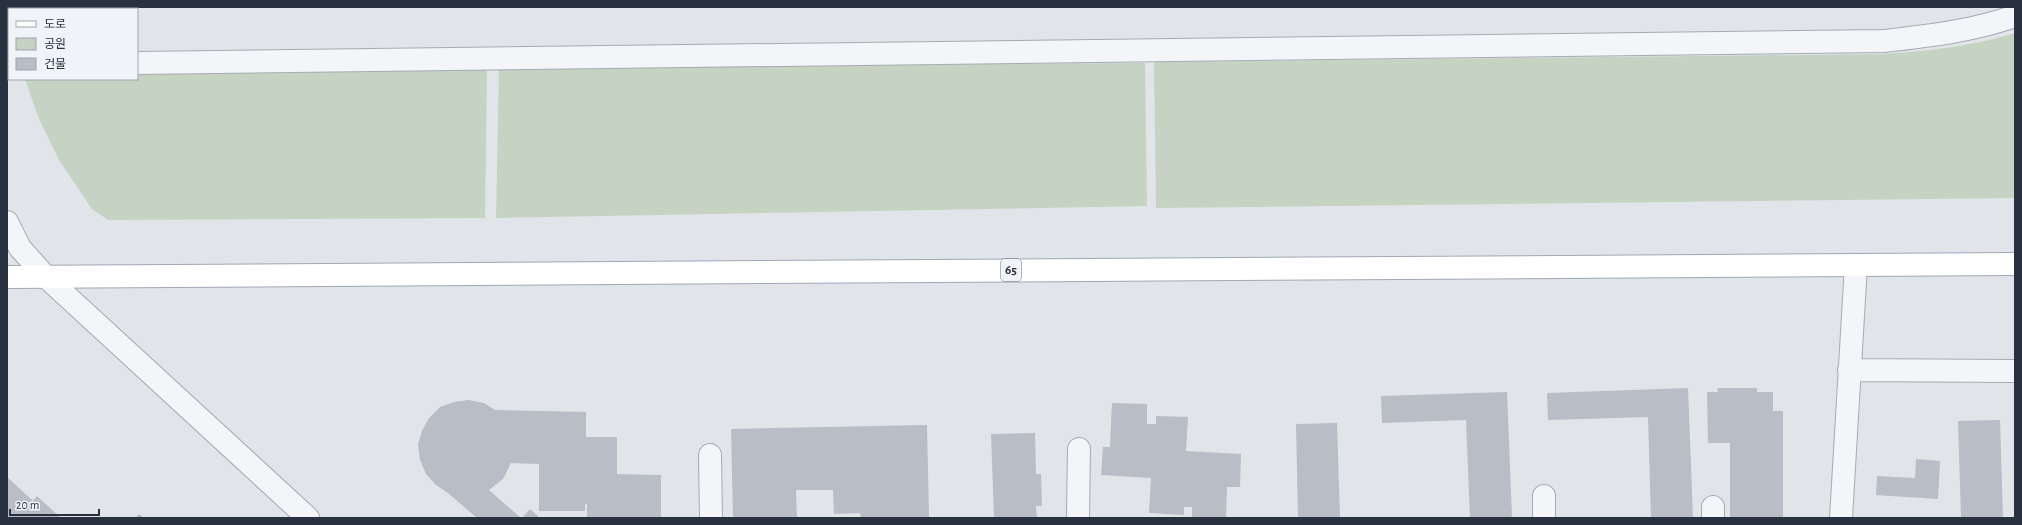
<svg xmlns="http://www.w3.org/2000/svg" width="2022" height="525" font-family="'Alegreya Sans','Noto Sans KR',sans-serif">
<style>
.green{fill:#c6d3c2}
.building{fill:#b8bdc6}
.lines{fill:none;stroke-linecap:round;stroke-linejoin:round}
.minor-casing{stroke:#a6abb3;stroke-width:24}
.major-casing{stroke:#a0a8b5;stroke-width:24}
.minor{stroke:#f3f5f8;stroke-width:22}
.major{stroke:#fff;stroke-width:22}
.labels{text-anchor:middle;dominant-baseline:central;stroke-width:3.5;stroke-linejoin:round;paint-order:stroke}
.shield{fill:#f0f3f7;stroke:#656b78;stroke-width:1}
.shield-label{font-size:13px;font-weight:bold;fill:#293141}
</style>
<rect width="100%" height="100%" fill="#e1e4e9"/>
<path class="green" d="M 2015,33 L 2015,198 L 1156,208 L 1154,62 L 1881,54 C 1929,51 1968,47 2015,33 Z
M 1145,63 L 1147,206 L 496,218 L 499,67 Z
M 487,68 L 485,218 L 108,220 L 92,209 L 59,160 L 39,119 L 25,79 L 137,79 L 137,72 Z"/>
<path class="building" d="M 1688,388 L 1693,518 L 1651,518 L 1648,417 L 1548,420 L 1547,393 Z
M 1717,388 L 1757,388 L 1757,392 L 1773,392 L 1773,411 L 1783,411 L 1783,518 L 1730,518 L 1730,443 L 1708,443 L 1707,392 L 1718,392 Z
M 1507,392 L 1512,518 L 1470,518 L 1466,420 L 1382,423 L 1381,396 Z
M 469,400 L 484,403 L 495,410 L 586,412 L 586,437 L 617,437 L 617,474 L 661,475 L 661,518 L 587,518 L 587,504 L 585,504 L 585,511 L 539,511 L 539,464 L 511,463 L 503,479 L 489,490 L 521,518 L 477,518 L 448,493 L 436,485 L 426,474 L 420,460 L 418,445 L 422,431 L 429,418 L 440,407 L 454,402 Z
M 1112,403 L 1147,404 L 1147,424 L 1156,424 L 1156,416 L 1188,417 L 1186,451 L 1241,454 L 1240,487 L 1227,487 L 1226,518 L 1192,518 L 1192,507 L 1184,507 L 1184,515 L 1149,513 L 1151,478 L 1101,475 L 1103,447 L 1110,447 Z
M 2000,420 L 2003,518 L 1961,518 L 1958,421 Z
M 1337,423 L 1340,518 L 1298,518 L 1296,424 Z
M 927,425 L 929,518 L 861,518 L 860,513 L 834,514 L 833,490 L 796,490 L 797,518 L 733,518 L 731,429 Z
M 1035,433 L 1036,474 L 1041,474 L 1042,506 L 1036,506 L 1037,518 L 994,518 L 991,434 Z
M 1916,459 L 1940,461 L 1938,499 L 1876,495 L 1877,476 L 1915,478 Z
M 7,477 L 33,501 L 37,496 L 61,518 L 7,518 Z
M 530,509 L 540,518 L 522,518 Z
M 139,514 L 144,518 L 135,518 Z"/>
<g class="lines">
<defs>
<path id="minor" d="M 137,63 L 1884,41 C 1928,36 1973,31 2015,16
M 7,64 L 9,64
M 7,222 L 20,248 L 46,277 L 308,518
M 1849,370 L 2015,371
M 710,455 L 711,518
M 1544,496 L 1544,518
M 1713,507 L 1713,518
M 1078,518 L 1079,449
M 1841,518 L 1856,265"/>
<path id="major" d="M 7,277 L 2015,264"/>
</defs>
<use href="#minor" class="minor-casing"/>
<use href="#major" class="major-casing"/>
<use href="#minor" class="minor"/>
<use href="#major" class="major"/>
</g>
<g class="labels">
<rect class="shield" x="1001" y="259" width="20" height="22" rx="3"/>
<g class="shield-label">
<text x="1011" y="270">65</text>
</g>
</g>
<rect width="2022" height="525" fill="none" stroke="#293141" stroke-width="16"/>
<rect x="8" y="8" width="130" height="72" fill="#f0f3f7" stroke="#a0a5ae"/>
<rect x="16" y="21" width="20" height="6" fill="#ffffff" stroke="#a0a5ae"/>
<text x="44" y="28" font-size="12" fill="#293141">도로</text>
<rect x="16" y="38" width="20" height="12" fill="#c6d3c2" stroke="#a0a5ae"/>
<text x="44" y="48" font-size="12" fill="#293141">공원</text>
<rect x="16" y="58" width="20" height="12" fill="#b8bdc6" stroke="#a0a5ae"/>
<text x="44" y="68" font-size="12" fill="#293141">건물</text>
<path d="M10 509v6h89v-6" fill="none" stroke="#293141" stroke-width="2"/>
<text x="16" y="509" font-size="12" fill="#293141" stroke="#f0f3f7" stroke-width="3" paint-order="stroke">20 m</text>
</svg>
